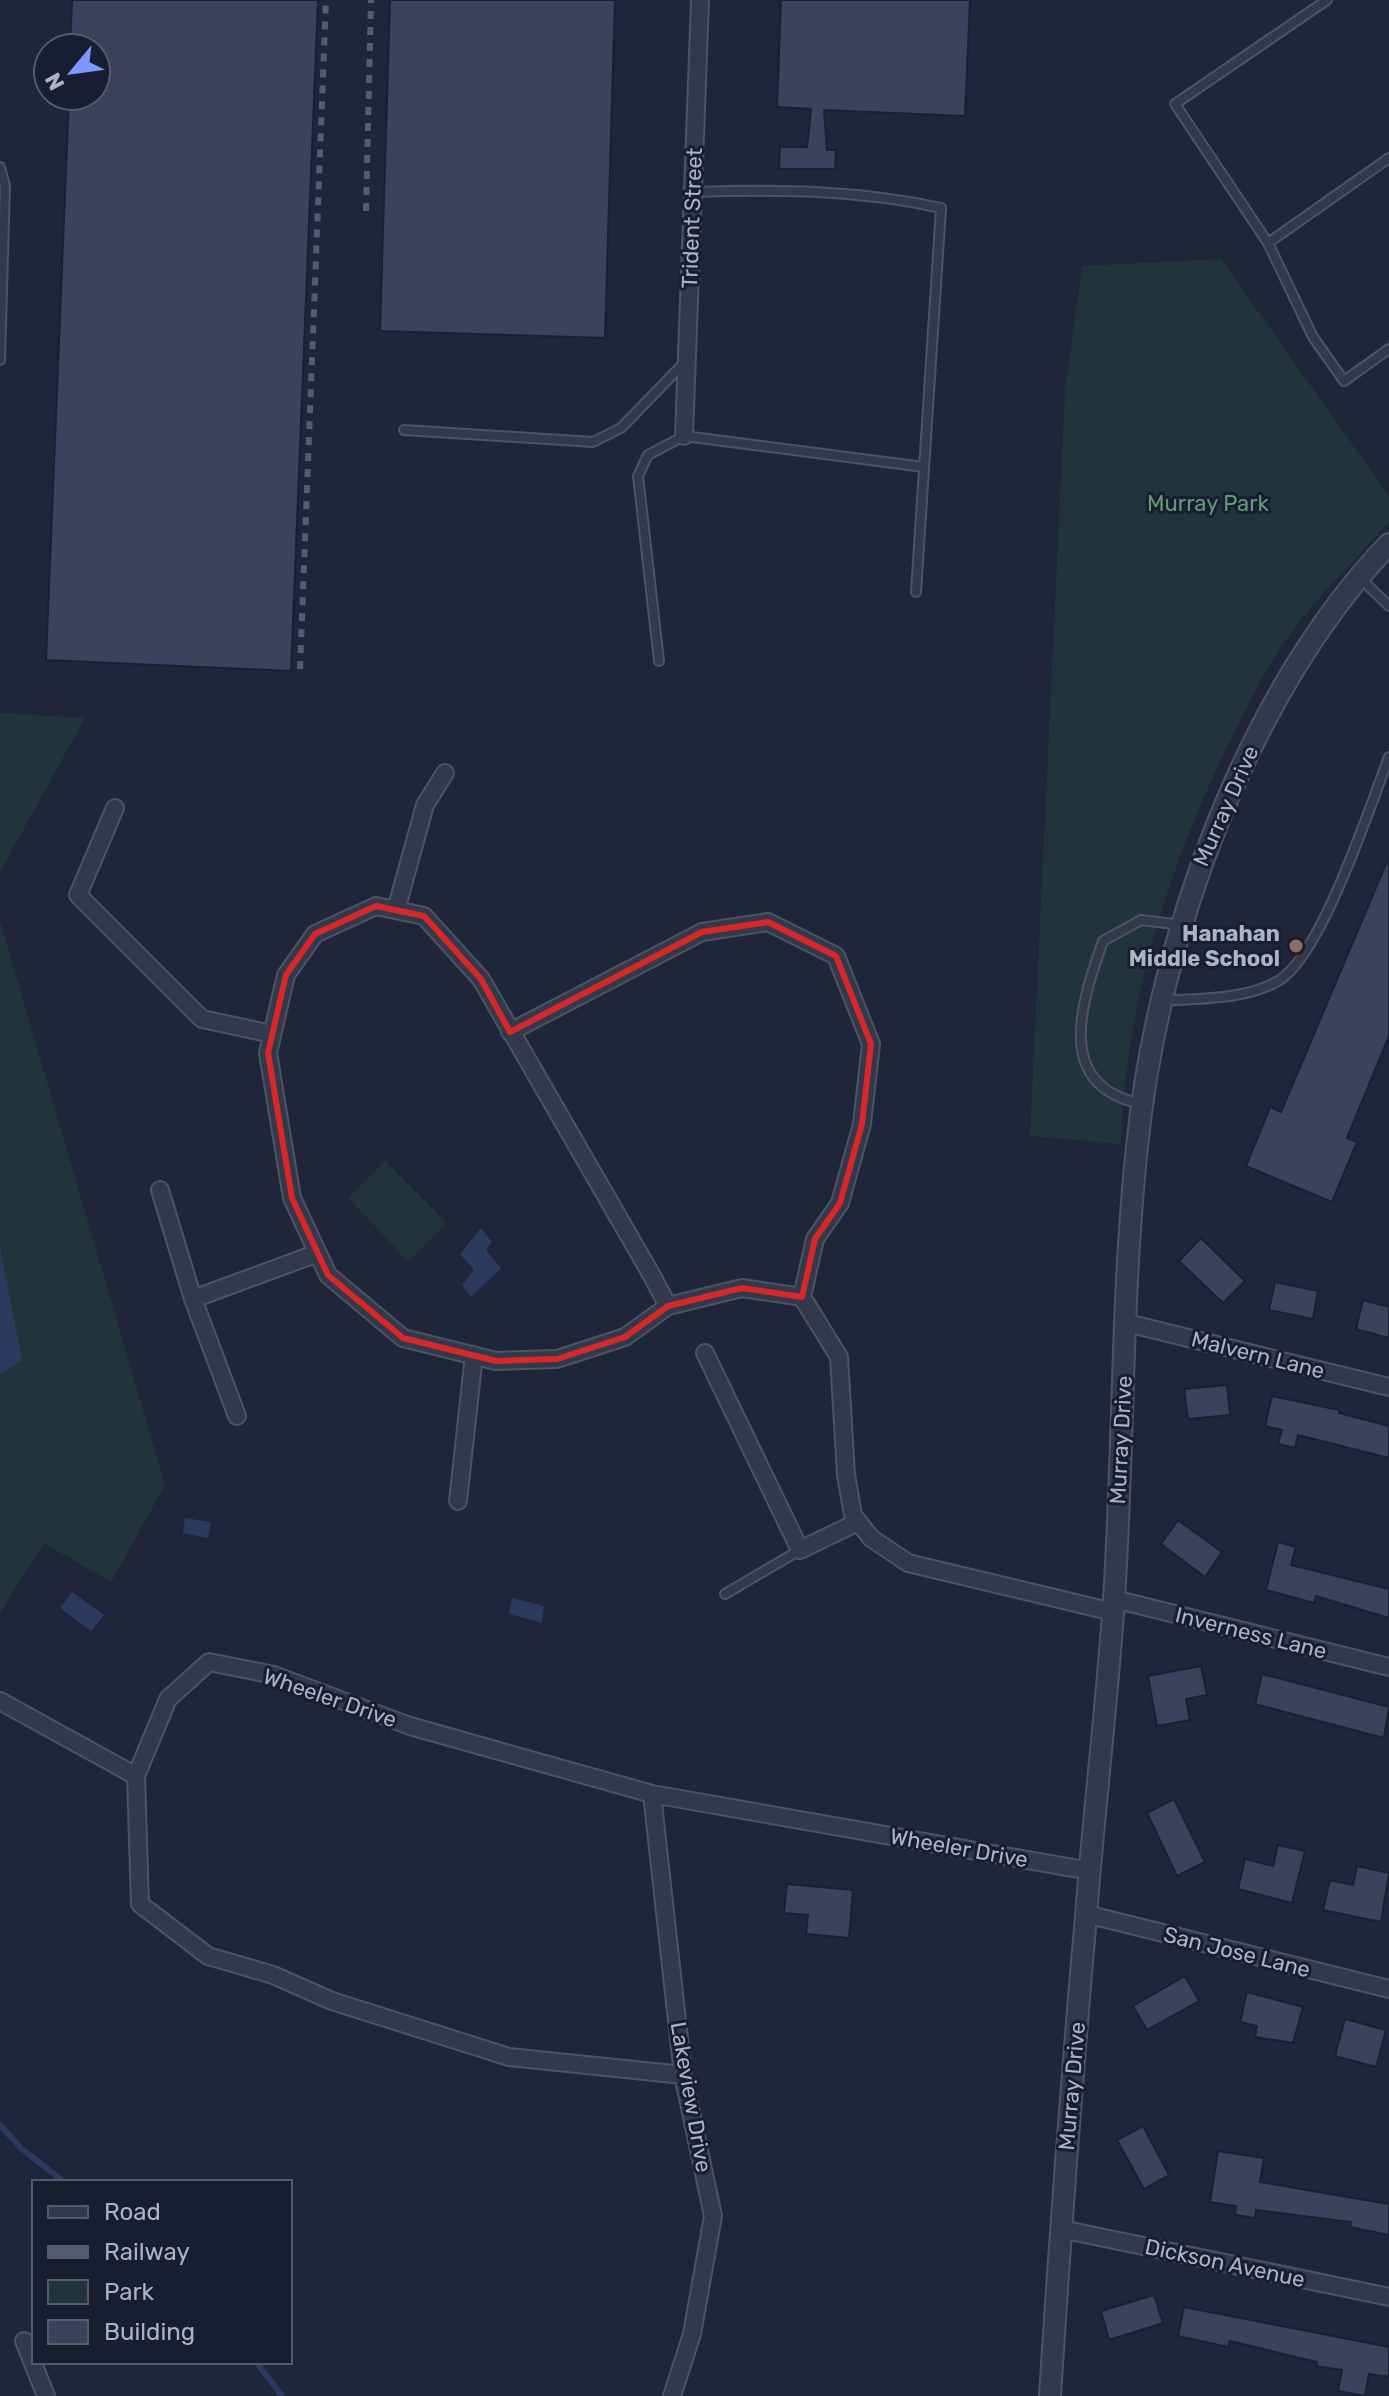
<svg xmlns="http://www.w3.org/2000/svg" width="1389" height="2396" font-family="Rubik,sans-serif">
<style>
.green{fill:#21343b}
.water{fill:#2d3a5f}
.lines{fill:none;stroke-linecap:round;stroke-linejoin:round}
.stream{stroke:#2d3a5f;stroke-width:6}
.building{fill:#3a435b;stroke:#1a2031;stroke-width:2}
.service-casing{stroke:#4d5365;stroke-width:12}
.minor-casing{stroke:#4d5365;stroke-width:20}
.tertiary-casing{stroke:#4d5365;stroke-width:24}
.service{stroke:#32394a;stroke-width:8}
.minor{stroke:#32394a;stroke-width:16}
.tertiary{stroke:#32394a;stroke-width:20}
.rail{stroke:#545b72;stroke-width:6;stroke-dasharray:8 8;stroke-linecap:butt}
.marked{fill:none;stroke:#d62828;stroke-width:6;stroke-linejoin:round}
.education-dot{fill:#8d6e63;stroke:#181e2f;stroke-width:3}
.labels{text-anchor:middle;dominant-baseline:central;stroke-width:6;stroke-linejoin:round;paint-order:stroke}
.street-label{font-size:22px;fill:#adb3c7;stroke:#181e2f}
.park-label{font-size:22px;fill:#629a78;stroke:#181e2f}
.poi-label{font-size:22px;font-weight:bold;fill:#adb3c7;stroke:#181e2f;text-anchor:end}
</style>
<rect width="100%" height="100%" fill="#1f263a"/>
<path class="green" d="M 1221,259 L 1389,496 L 1389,522 C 1354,561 1315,599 1285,641 C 1263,672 1246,709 1229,743 C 1167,869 1126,1003 1121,1144 L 1030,1136 L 1065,392 L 1082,266 Z
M 0,713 L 85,718 L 0,872 Z
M 0,921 L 165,1485 L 111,1582 L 44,1543 L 0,1613 Z
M 385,1160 L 447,1224 L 408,1262 L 349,1198 Z"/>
<path class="water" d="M 481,1228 L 492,1242 L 486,1250 L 501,1268 L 471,1297 L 462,1285 L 474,1270 L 460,1254 Z
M 0,1247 L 22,1360 L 0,1374 Z
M 185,1518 L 211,1522 L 208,1538 L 183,1533 Z
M 72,1592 L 104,1615 L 91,1631 L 60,1608 Z
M 512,1598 L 544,1606 L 542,1623 L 509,1614 Z"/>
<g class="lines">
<path class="stream" d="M 0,2125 L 21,2148 L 64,2182
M 256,2362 L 282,2396"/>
</g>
<path class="building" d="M 72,0 L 318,0 L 291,671 L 46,660 L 69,96 L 96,96 L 96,48 L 70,48 Z
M 390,0 L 615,0 L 605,338 L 380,331 Z
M 781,0 L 970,0 L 965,116 L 824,110 L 827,150 L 836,150 L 835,169 L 779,169 L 780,147 L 807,147 L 811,109 L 777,107 Z
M 1389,857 L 1389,1036 L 1347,1138 L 1357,1142 L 1332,1202 L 1246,1166 L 1270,1107 L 1281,1112 Z
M 1201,1238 L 1245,1281 L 1223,1303 L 1179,1261 Z
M 1275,1282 L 1318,1291 L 1313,1319 L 1269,1310 Z
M 1363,1300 L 1389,1307 L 1389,1338 L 1356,1329 Z
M 1227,1385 L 1230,1415 L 1188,1419 L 1184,1389 Z
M 1272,1396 L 1339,1410 L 1339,1413 L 1389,1426 L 1389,1458 L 1298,1435 L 1295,1448 L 1278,1444 L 1282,1430 L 1265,1426 Z
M 1178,1520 L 1222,1552 L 1205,1577 L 1161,1544 Z
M 1278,1542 L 1296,1547 L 1291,1565 L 1389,1589 L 1389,1618 L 1316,1596 L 1314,1603 L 1266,1590 Z
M 1201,1666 L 1207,1695 L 1186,1699 L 1190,1720 L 1157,1726 L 1148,1676 Z
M 1262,1674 L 1389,1707 L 1384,1738 L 1255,1704 Z
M 1174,1799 L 1205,1862 L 1177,1876 L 1147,1813 Z
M 1278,1845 L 1305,1851 L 1292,1903 L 1238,1889 L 1245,1859 L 1273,1866 Z
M 1357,1866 L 1389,1873 L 1381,1922 L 1323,1910 L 1330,1880 L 1353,1885 Z
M 787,1884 L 853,1890 L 849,1938 L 806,1934 L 808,1915 L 784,1913 Z
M 1185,1976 L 1199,2001 L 1147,2030 L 1133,2006 Z
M 1247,1992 L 1303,2007 L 1293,2043 L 1255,2037 L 1257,2026 L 1240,2022 Z
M 1345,2019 L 1386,2030 L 1376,2067 L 1335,2056 Z
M 1143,2126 L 1169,2175 L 1144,2189 L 1117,2140 Z
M 1218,2151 L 1264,2158 L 1260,2182 L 1389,2204 L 1389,2235 L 1350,2227 L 1351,2222 L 1256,2210 L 1255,2218 L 1235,2215 L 1236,2206 L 1210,2202 Z
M 1154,2295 L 1163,2323 L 1109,2340 L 1101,2311 Z
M 1184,2307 L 1389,2347 L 1389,2377 L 1369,2374 L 1365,2396 L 1338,2391 L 1342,2370 L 1316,2366 L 1317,2362 L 1230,2341 L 1228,2347 L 1178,2336 Z"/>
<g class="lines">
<defs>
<path id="service" d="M 1327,0 L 1175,104 L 1268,243 L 1389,158
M 0,167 L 5,186 L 0,360
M 693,192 C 777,189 860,190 941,208 L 916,592
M 1268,243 L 1313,337 L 1344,381 L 1389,349
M 404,430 L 593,442 L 621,428 L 686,361
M 1361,579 L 1389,606
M 659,661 L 638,476 L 648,455 L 684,436 L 924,467
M 1164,1001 C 1201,998 1245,1000 1278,981 C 1321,957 1370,806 1389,757
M 1142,1104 C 1052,1086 1082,1001 1103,941 L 1141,920 L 1182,925
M 725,1594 L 800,1550"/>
<path id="minor" d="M 684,436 L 700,0
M 115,808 L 78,895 L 202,1019 L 272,1034
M 376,906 L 424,916 L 481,979 L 651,1274 L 668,1306 L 625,1337 L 557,1359 L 496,1361 L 403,1338 L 328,1275 L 292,1198 L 268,1053 L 286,975 L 315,934 Z
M 396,910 L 425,805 L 445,773
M 510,1032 L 702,932 L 768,922 L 836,956 L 871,1044 L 862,1124 L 840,1203 L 815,1239 L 802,1297 L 839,1357 L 846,1475 L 853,1515 L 871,1538 L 908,1563 L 1113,1612
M 160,1190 L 193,1299 L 318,1253
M 193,1299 L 237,1416
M 668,1306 L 742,1288 L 802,1297
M 1127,1323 L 1389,1387
M 705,1353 L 800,1550 L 858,1522
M 458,1501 L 474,1355
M 1114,1599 L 1389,1667
M 0,1701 L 136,1776
M 652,1794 L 683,2075 L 713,2216 L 692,2334 L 672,2396
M 1086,1914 L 1389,1989
M 683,2075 L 509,2057 L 332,2001 L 273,1975 L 208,1956 L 140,1904 L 136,1776 L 168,1699 L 209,1662 L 274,1675 L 410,1726 L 652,1794 L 1090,1871
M 1061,2229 L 1389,2297
M 24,2341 L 46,2396"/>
<path id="tertiary" d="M 1050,2396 C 1060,2236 1072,2076 1086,1916 C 1094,1810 1107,1705 1114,1599 C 1124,1446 1121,1290 1138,1138 C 1159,938 1248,690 1389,544"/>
</defs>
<use href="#service" class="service-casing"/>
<use href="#minor" class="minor-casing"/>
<use href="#tertiary" class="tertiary-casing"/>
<use href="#service" class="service"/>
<use href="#minor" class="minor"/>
<use href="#tertiary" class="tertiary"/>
<path class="rail" d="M 366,211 L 371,0
M 300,669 L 326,0"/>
</g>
<path class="marked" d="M 376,906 L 424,916 L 481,979 L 510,1032 L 702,932 L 768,922 L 836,956 L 871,1044 L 862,1124 L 840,1203 L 815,1239 L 802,1297 L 742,1288 L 668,1306 L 625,1337 L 557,1359 L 496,1361 L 403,1338 L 328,1275 L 292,1198 L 268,1053 L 286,975 L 315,934 Z"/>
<circle class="education-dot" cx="1296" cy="946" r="8"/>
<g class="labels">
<g class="street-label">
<text transform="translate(692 218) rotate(-88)">Trident Street</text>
<text transform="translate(1226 806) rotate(-66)">Murray Drive</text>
<text transform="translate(1258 1355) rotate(14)">Malvern Lane</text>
<text transform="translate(1121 1440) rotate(-87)">Murray Drive</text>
<text transform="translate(1251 1633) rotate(14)">Inverness Lane</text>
<text transform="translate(330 1698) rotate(19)">Wheeler Drive</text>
<text transform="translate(959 1848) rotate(10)">Wheeler Drive</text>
<text transform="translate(1237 1952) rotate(14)">San Jose Lane</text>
<text transform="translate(1072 2086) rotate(-85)">Murray Drive</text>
<text transform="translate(691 2097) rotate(80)">Lakeview Drive</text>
<text transform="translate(1225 2263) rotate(12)">Dickson Avenue</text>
</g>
<g class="park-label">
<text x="1208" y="503">Murray Park</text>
</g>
<g class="poi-label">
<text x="1280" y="933">Hanahan<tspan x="1280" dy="25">Middle School</tspan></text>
</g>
</g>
<rect x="32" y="2180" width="260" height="184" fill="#181e2f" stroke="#545a6c" stroke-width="2"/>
<rect x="48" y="2206" width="40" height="12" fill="#32394a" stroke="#545a6c" stroke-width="2"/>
<text x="104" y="2220" font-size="24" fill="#adb3c7">Road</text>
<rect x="48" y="2246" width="40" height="12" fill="#545b72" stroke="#545a6c" stroke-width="2"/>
<text x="104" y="2260" font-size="24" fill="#adb3c7">Railway</text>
<rect x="48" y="2280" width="40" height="24" fill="#21343b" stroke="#545a6c" stroke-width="2"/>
<text x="104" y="2300" font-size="24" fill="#adb3c7">Park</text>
<rect x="48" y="2320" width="40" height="24" fill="#3a435b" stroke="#545a6c" stroke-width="2"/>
<text x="104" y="2340" font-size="24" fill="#adb3c7">Building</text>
<g transform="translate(72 72) rotate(241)"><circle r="38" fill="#181e2f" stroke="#545a6c" stroke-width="2"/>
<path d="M0-6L14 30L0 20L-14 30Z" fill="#7a98ff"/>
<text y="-12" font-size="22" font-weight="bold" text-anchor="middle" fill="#adb3c7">N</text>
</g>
</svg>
